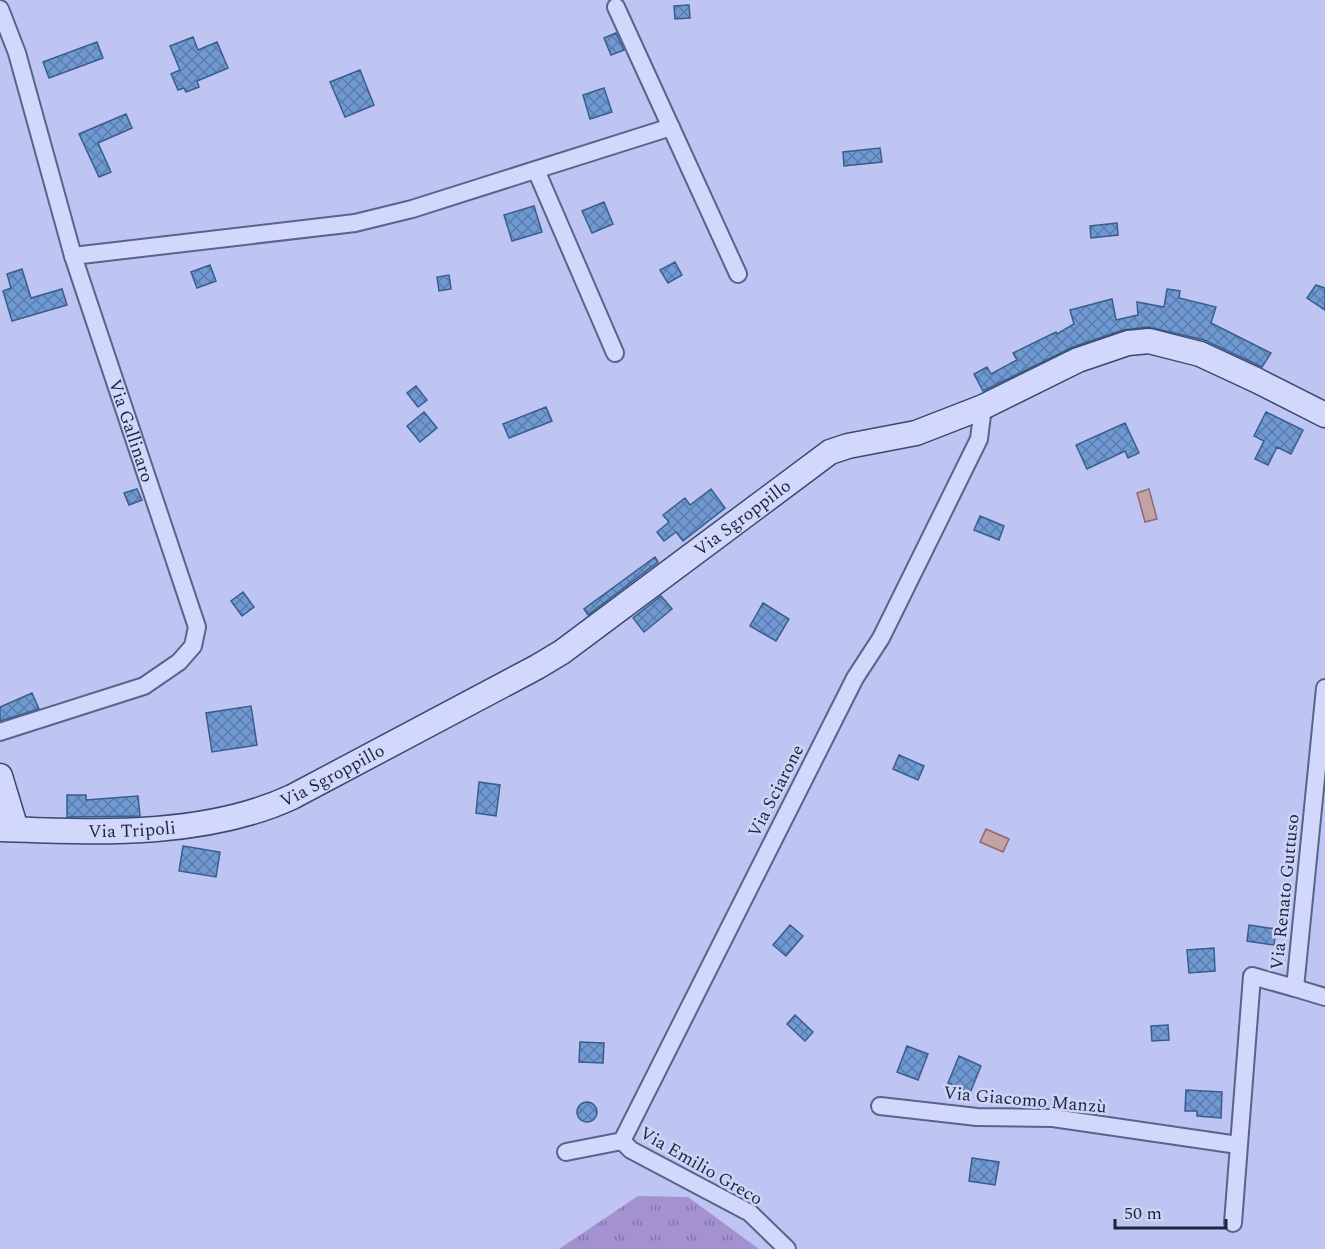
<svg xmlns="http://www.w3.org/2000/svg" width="1325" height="1249" font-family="Spectral,serif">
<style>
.park{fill:url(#park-tufts)}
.water{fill:#c3a2a6;stroke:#91686b;stroke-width:1.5}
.building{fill:url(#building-cross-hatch);stroke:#395d8d;stroke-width:1.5}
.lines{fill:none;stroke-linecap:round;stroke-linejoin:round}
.street-casing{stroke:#55658b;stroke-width:20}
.secondary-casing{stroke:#384a6d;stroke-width:27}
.street{stroke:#d2d7fc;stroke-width:16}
.secondary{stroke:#d2d7fc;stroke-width:24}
.labels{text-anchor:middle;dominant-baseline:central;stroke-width:5;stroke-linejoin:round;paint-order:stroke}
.street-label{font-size:18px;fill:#1b2639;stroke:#ced3f8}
</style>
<defs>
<pattern id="park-tufts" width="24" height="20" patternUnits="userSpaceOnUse" patternTransform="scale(1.5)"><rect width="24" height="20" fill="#a391d0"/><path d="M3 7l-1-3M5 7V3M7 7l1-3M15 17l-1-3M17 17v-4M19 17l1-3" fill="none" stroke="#8476aa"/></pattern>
<pattern id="building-cross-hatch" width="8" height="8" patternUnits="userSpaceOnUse" patternTransform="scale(1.5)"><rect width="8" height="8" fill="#7099d3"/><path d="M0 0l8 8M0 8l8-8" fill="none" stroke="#5b7dac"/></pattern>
</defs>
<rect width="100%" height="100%" fill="#bec5f2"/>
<path class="park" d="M 638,1196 L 688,1197 L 759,1249 L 559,1249 Z"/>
<path class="water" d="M 1149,489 L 1157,519 L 1145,522 L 1137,493 Z
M 986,829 L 1009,839 L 1003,852 L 980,842 Z"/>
<path class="building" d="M 689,5 L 690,18 L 675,19 L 674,6 Z
M 616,33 L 624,50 L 611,55 L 604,38 Z
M 193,37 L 198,50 L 217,42 L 228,68 L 197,81 L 199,87 L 186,92 L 184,88 L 178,90 L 171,74 L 180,70 L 170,46 Z
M 97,42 L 103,58 L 49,78 L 43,62 Z
M 360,70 L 374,105 L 345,117 L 330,82 Z
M 604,88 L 612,112 L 590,119 L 583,95 Z
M 126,114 L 132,128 L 98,143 L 111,172 L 99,177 L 79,134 Z
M 880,148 L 882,162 L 844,166 L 843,152 Z
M 604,202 L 613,224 L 592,233 L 582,211 Z
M 534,206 L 542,232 L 512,241 L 504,215 Z
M 1117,223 L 1118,235 L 1091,238 L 1090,226 Z
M 675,262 L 682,275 L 668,283 L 660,270 Z
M 210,265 L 216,281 L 197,288 L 191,272 Z
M 22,269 L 31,298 L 62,289 L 67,305 L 12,321 L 3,291 L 11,288 L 7,274 Z
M 449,275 L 451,289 L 439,291 L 437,277 Z
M 1316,285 L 1325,288 L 1325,310 L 1307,298 Z
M 1167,289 L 1180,291 L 1179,298 L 1216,307 L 1211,323 L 1271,353 L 1262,367 L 1204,340 L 1148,327 L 1123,330 L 1073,347 L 983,391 L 974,374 L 987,367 L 991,374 L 1017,360 L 1013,353 L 1056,332 L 1057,334 L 1074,324 L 1070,310 L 1112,299 L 1116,320 L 1138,315 L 1137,302 L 1164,307 Z
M 416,386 L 427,400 L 418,407 L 407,393 Z
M 546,407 L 552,421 L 509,438 L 503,424 Z
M 424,412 L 437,428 L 420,442 L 407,426 Z
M 1266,412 L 1303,430 L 1291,454 L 1277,447 L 1268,465 L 1255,459 L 1264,441 L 1254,436 Z
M 1125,423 L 1139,453 L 1128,458 L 1125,451 L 1087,469 L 1076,445 Z
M 137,489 L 142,500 L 129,505 L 124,493 Z
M 711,489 L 725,508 L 683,541 L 676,532 L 664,541 L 657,532 L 669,522 L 663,515 L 685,498 L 690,505 Z
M 980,516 L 1004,526 L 999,540 L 974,530 Z
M 655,557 L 658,562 L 588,615 L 584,609 Z
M 243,592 L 254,607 L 242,616 L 231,601 Z
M 661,596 L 672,609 L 644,632 L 633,618 Z
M 763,603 L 789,619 L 776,641 L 750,626 Z
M 32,693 L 39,709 L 0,721 L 0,707 Z
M 251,706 L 257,745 L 212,752 L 206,713 Z
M 899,755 L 924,766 L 918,780 L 893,769 Z
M 479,782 L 500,785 L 496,816 L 476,813 Z
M 67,795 L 86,795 L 86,800 L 138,796 L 140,816 L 67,817 Z
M 183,846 L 220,852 L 216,877 L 179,871 Z
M 790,925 L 803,936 L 786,956 L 773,945 Z
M 1249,925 L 1276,929 L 1274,945 L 1247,941 Z
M 1214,948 L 1215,971 L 1189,973 L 1187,950 Z
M 795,1015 L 813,1032 L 805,1041 L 787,1024 Z
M 1168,1025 L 1169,1040 L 1152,1041 L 1151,1026 Z
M 580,1042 L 604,1043 L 603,1063 L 579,1062 Z
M 907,1046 L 928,1054 L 918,1080 L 897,1072 Z
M 959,1056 L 981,1066 L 970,1093 L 948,1083 Z
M 1186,1090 L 1222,1092 L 1221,1118 L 1197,1116 L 1197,1111 L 1185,1111 Z
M577 1112a10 10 0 1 1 20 0a10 10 0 1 1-20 0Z
M 972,1158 L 999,1162 L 995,1185 L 969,1181 Z"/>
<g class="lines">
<defs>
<g id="street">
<path d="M 616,7 L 738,274"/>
<path id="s1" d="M 0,9 L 17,53 L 73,256 L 197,627 L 193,646 L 179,662 L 144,686 L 0,732"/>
<path d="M 536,170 L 615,353"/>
<path d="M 73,256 L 355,223 L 412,209 L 671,127"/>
<path d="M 1295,988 L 1325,997"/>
<path d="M 880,1106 L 977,1117 L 1053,1118 L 1238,1145"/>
<path d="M 622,1141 L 631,1150 L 750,1213 L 787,1249"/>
<path d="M 566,1152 L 622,1141 L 855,678 L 881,638 L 979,439 L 983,407"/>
<path d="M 1233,1223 L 1252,976 L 1295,988 L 1325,688"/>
</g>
<g id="secondary">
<path d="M 0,776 L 16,829"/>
<path id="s2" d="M 0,829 C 96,832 203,838 292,797 L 537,667 L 562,652 L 830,452 L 848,446 L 916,433 L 983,407 L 1078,360 L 1128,343 L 1149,341 L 1200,354 L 1256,380 L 1325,415"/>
</g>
</defs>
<use href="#street" class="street-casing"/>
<use href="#secondary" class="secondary-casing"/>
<use href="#street" class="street"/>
<use href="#secondary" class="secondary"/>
</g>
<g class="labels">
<g class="street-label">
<text stroke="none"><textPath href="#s1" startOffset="442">Via Gallinaro</textPath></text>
<text stroke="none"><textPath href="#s2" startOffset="828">Via Sgroppillo</textPath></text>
<text stroke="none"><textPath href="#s2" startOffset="342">Via Sgroppillo</textPath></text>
<text transform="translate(776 791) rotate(-63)">Via Sciarone</text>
<text stroke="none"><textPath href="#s2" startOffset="132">Via Tripoli</textPath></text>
<text transform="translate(1285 892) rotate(-84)">Via Renato Guttuso</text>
<text transform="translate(1025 1100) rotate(5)">Via Giacomo Manzù</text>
<text transform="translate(701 1166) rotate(30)">Via Emilio Greco</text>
</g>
</g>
<path d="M1115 1219v9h111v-9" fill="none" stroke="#1b2639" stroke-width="3"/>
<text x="1124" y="1219" font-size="18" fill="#1b2639" stroke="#ced3f8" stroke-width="4.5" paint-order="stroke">50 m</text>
</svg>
